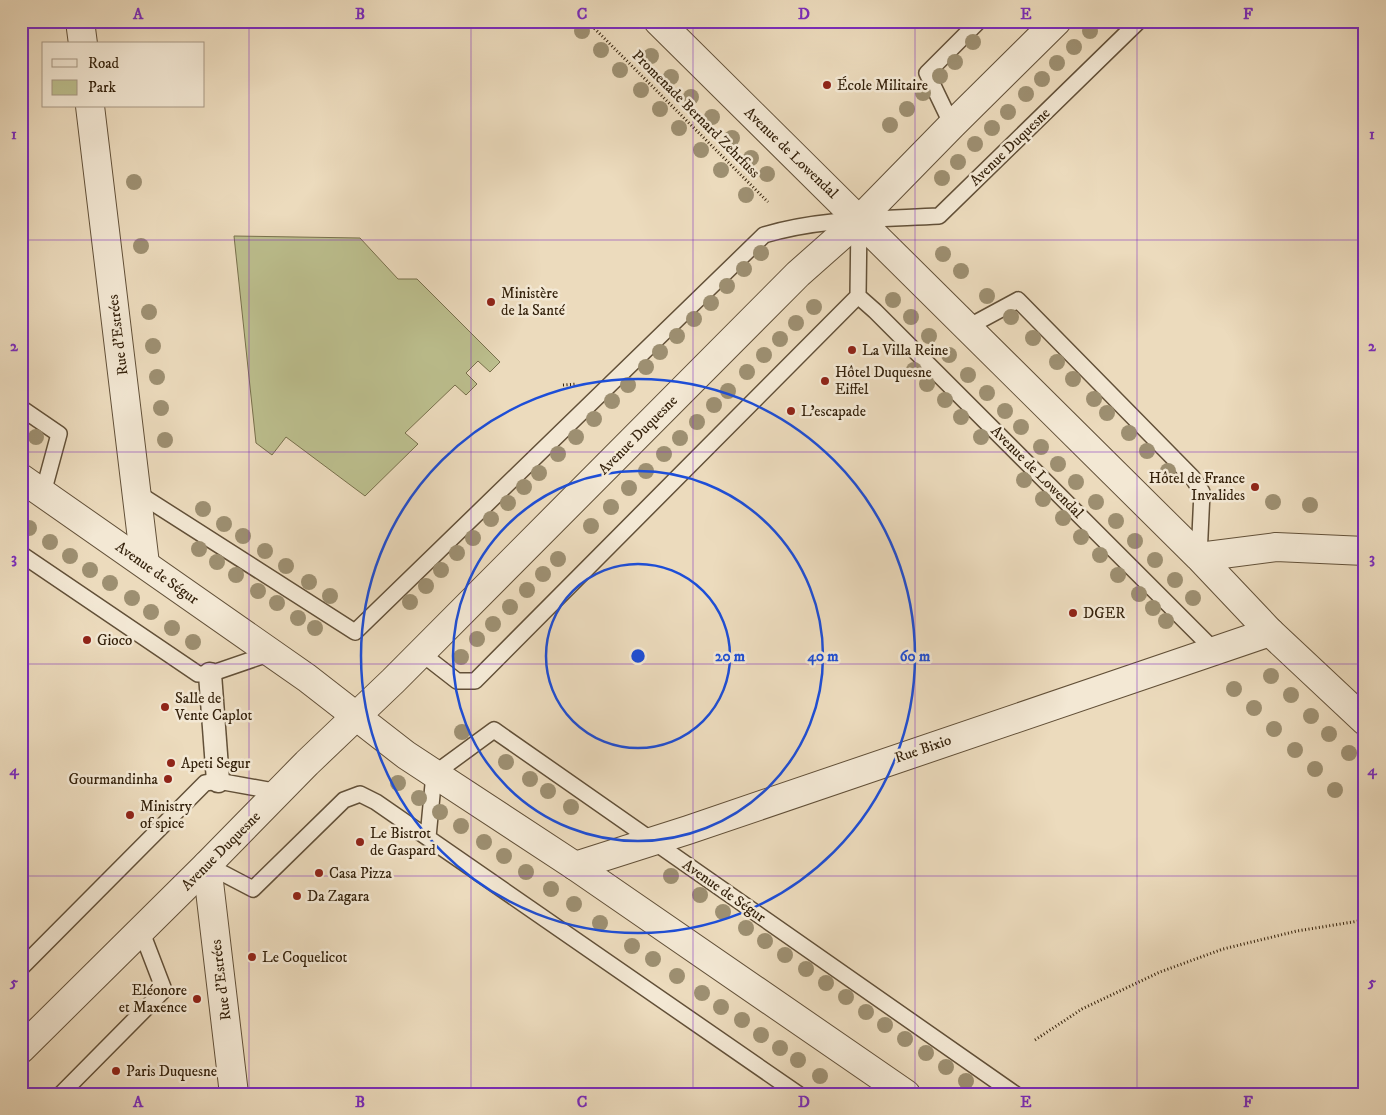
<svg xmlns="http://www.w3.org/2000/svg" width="1386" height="1115" font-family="'IM FELL DW Pica',serif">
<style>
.green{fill:#bcbf8e;stroke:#78704c}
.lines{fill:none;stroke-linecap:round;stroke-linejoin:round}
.service-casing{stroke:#625038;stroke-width:18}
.pedestrian-casing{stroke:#625038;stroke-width:25}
.minor-casing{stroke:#625038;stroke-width:30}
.tertiary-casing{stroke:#625038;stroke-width:30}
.path{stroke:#34210b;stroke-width:3;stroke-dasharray:1 2.5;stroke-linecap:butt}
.service{stroke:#f3e8d4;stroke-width:15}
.pedestrian{stroke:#f3e8d4;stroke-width:22}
.minor{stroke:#f3e8d4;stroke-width:28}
.tertiary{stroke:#f3e8d4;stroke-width:28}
.tree{fill:#9d8f71}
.grid{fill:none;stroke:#7b2cbf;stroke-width:1;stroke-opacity:0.55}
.ring{fill:none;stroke:#1d4ed8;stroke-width:2.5}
.poi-dot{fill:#8f2418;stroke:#f3e8d4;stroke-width:2}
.labels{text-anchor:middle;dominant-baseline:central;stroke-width:5;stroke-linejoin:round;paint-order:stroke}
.poi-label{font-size:15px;fill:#34210b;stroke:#f3e8d4;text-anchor:start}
.street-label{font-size:15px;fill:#34210b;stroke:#f3e8d4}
.centre{fill:#1d4ed8;stroke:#f3e8d4;stroke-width:2.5}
.ring-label{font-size:15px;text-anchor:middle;font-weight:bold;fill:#1d4ed8;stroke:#f3e8d4;stroke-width:5;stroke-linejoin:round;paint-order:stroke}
.neatline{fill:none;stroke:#7b2cbf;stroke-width:2}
.grid-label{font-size:16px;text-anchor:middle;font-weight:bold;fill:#7b2cbf}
</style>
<rect width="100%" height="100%" fill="#ecdbbd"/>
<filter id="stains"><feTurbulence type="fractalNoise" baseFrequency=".004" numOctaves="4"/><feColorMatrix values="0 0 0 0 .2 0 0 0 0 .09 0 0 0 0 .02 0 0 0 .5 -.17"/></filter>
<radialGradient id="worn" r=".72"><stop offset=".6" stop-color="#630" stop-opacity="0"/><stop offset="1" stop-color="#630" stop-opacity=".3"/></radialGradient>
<path class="green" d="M 234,236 L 360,238 L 398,279 L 417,279 L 500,362 L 490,372 L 478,361 L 466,373 L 477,384 L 466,395 L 455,385 L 405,433 L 418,444 L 365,496 L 286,437 L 272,455 L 256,443 Z"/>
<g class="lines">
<defs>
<path id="service" d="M 952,125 L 927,73 L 979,21
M 858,296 L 875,311 L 1215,651
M 858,296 L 859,220
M 968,327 L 1018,300 L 1192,477 L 1202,492 L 1199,557
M 21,408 L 59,434 L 43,493
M 136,492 L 355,632 L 764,235 C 820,218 881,219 939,216 L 1139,21
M 21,554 L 198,674 L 210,674 L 271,653
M 421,653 L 457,681 L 475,681 L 858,296
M 428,837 L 434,774 L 494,730 L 1015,1094
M 207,865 L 253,889 L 344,800 L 360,794 L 376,802 L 798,1094
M 21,968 L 205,783 L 218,781 L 279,792
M 61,1094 L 164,990 L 141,930"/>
<path id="pedestrian" d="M 210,674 L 218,781"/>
<path id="minor" d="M 80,21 L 83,44
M 90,106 L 145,564
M 207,865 L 234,1094
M 575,866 L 688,830 L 1270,632"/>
<path id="tertiary" d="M 658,21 L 1199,557 L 1270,632 L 1365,721
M 21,478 L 307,678 L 406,755 L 575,866 L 906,1094
M 1199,557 L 1276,547 L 1365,551
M 21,1049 L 207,865 L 307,763 L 393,681 L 798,274 L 859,220 L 952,125 L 1057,21"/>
</defs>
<use href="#service" class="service-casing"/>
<use href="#pedestrian" class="pedestrian-casing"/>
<use href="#minor" class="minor-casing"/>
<use href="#tertiary" class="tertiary-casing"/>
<path class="path" d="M 587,21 L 768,202
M 563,385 L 577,384
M 1035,1040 L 1082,1009 L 1160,972 L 1223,949 L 1297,931 L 1365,920"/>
<use href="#service" class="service"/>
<use href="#pedestrian" class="pedestrian"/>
<use href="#minor" class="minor"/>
<use href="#tertiary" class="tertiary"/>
</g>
<g class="tree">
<circle cx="582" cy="31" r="8"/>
<circle cx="1090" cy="31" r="8"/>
<circle cx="973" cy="42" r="8"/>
<circle cx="1074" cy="47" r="8"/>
<circle cx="601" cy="50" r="8"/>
<circle cx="651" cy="56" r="8"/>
<circle cx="955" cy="62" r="8"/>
<circle cx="1057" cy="63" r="8"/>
<circle cx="620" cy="70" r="8"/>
<circle cx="940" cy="76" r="8"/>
<circle cx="671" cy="77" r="8"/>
<circle cx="1042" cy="79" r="8"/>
<circle cx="641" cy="90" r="8"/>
<circle cx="923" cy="93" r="8"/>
<circle cx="1026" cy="94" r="8"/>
<circle cx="691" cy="97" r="8"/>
<circle cx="660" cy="109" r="8"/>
<circle cx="907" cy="109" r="8"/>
<circle cx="1008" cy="112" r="8"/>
<circle cx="712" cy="117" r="8"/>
<circle cx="890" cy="125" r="8"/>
<circle cx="679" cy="128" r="8"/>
<circle cx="992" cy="128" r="8"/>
<circle cx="732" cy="138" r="8"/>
<circle cx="975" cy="144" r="8"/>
<circle cx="701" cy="150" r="8"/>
<circle cx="751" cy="158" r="8"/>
<circle cx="958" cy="162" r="8"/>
<circle cx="721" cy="170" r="8"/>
<circle cx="767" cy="174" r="8"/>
<circle cx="942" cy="178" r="8"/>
<circle cx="134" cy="182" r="8"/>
<circle cx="746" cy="195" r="8"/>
<circle cx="141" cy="246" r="8"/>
<circle cx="761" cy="253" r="8"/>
<circle cx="943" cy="254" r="8"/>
<circle cx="744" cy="269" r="8"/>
<circle cx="961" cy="271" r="8"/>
<circle cx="727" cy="286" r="8"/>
<circle cx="987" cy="296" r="8"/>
<circle cx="893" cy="300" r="8"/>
<circle cx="711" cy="303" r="8"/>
<circle cx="814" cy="307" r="8"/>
<circle cx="149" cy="312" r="8"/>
<circle cx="911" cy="317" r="8"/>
<circle cx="1011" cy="317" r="8"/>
<circle cx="694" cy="319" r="8"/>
<circle cx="796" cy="323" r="8"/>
<circle cx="677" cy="336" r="8"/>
<circle cx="929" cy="336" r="8"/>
<circle cx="1033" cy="338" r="8"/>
<circle cx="780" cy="339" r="8"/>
<circle cx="153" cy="346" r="8"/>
<circle cx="660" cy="352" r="8"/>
<circle cx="764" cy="355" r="8"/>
<circle cx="949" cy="355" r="8"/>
<circle cx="1057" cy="362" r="8"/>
<circle cx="646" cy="367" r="8"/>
<circle cx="914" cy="370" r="8"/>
<circle cx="747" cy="372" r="8"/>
<circle cx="968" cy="375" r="8"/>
<circle cx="157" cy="377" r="8"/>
<circle cx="1073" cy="379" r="8"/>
<circle cx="927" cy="384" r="8"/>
<circle cx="628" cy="385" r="8"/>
<circle cx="728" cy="391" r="8"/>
<circle cx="987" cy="393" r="8"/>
<circle cx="1094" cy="399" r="8"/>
<circle cx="945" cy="400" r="8"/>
<circle cx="612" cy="401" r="8"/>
<circle cx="714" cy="405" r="8"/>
<circle cx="161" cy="408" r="8"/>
<circle cx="1005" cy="411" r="8"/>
<circle cx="1107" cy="413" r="8"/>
<circle cx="961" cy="417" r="8"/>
<circle cx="594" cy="419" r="8"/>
<circle cx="697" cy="422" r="8"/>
<circle cx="1021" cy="427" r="8"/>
<circle cx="1129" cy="433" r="8"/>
<circle cx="36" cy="437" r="8"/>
<circle cx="576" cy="437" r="8"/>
<circle cx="981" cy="437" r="8"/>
<circle cx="680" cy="438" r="8"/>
<circle cx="165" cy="440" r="8"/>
<circle cx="1041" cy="447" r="8"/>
<circle cx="1147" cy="451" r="8"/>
<circle cx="558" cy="454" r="8"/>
<circle cx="664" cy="454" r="8"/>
<circle cx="1058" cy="464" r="8"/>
<circle cx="646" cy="471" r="8"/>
<circle cx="1168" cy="471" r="8"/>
<circle cx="539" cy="473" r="8"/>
<circle cx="1024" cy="480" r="8"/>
<circle cx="1076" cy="482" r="8"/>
<circle cx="524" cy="487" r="8"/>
<circle cx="629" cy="488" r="8"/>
<circle cx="1043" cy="499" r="8"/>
<circle cx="1096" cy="502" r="8"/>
<circle cx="1273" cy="502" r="8"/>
<circle cx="508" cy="503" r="8"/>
<circle cx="1310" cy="505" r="8"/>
<circle cx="611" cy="507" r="8"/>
<circle cx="203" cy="509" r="8"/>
<circle cx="1063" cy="518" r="8"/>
<circle cx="491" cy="519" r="8"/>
<circle cx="1116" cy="521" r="8"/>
<circle cx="224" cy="524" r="8"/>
<circle cx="591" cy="526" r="8"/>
<circle cx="29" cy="528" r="8"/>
<circle cx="243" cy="536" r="8"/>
<circle cx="1081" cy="537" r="8"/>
<circle cx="473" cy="538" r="8"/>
<circle cx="1135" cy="541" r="8"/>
<circle cx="50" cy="542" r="8"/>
<circle cx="199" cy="549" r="8"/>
<circle cx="265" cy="551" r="8"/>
<circle cx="457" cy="553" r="8"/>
<circle cx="1100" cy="555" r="8"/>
<circle cx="70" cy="556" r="8"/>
<circle cx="558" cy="559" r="8"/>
<circle cx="1155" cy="560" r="8"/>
<circle cx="217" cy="562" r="8"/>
<circle cx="286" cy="566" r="8"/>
<circle cx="90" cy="570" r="8"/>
<circle cx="441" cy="570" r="8"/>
<circle cx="543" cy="574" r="8"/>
<circle cx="236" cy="575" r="8"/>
<circle cx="1118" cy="575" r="8"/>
<circle cx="1175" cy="580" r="8"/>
<circle cx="309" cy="582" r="8"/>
<circle cx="110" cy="583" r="8"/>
<circle cx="426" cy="586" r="8"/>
<circle cx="527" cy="590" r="8"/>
<circle cx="258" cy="591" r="8"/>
<circle cx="1139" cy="594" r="8"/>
<circle cx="330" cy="596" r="8"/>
<circle cx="132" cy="598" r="8"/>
<circle cx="1193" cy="598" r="8"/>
<circle cx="410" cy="602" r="8"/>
<circle cx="277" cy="603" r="8"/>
<circle cx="510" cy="607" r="8"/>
<circle cx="1153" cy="608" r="8"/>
<circle cx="151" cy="612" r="8"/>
<circle cx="298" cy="618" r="8"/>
<circle cx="1166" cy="621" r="8"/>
<circle cx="493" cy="624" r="8"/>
<circle cx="172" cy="628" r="8"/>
<circle cx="315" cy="628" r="8"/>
<circle cx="477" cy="639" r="8"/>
<circle cx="193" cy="642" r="8"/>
<circle cx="461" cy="657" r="8"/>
<circle cx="1271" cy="676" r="8"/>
<circle cx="1234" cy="689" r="8"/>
<circle cx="1291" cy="695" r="8"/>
<circle cx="1254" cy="708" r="8"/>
<circle cx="1311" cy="716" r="8"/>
<circle cx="1274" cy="729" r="8"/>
<circle cx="462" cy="732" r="8"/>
<circle cx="1329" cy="734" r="8"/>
<circle cx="1295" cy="750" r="8"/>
<circle cx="1349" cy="753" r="8"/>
<circle cx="506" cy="762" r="8"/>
<circle cx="1315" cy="769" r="8"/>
<circle cx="530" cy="779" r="8"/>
<circle cx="398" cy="783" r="8"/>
<circle cx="1335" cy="790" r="8"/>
<circle cx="548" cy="791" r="8"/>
<circle cx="419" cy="798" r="8"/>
<circle cx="571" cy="807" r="8"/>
<circle cx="440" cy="812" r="8"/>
<circle cx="461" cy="826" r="8"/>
<circle cx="484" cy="842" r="8"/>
<circle cx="504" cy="856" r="8"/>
<circle cx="526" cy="872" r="8"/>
<circle cx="671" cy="876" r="8"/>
<circle cx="551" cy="889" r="8"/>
<circle cx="700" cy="895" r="8"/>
<circle cx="574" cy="904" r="8"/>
<circle cx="723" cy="912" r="8"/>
<circle cx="600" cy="923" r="8"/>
<circle cx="746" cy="928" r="8"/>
<circle cx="765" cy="941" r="8"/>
<circle cx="632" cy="946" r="8"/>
<circle cx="785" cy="955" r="8"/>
<circle cx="653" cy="959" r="8"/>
<circle cx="806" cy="969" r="8"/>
<circle cx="677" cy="976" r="8"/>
<circle cx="826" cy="983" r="8"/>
<circle cx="702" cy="993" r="8"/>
<circle cx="846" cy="997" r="8"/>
<circle cx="721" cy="1007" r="8"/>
<circle cx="866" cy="1012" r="8"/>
<circle cx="742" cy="1020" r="8"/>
<circle cx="885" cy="1025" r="8"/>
<circle cx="761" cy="1035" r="8"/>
<circle cx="905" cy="1039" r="8"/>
<circle cx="780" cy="1048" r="8"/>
<circle cx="926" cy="1053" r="8"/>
<circle cx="798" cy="1060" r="8"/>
<circle cx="946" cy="1067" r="8"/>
<circle cx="820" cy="1076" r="8"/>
<circle cx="966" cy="1081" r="8"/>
</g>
<path class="grid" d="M 249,21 L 249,1094M 471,21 L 471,1094M 693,21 L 693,1094M 915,21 L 915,1094M 1137,21 L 1137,1094M 21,240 L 1365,240M 21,452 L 1365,452M 21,664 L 1365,664M 21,876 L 1365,876"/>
<g class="ring">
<circle cx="638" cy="656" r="92"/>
<circle cx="638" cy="656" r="185"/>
<circle cx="638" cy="656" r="277"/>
</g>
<g class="poi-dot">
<circle cx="827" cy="85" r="5"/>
<circle cx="491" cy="302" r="5"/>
<circle cx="852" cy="350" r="5"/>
<circle cx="825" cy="381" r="5"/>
<circle cx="791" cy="411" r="5"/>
<circle cx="1255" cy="487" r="5"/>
<circle cx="1073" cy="613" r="5"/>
<circle cx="87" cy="640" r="5"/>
<circle cx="165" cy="707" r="5"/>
<circle cx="171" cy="763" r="5"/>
<circle cx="168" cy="779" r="5"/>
<circle cx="130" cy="815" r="5"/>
<circle cx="360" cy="842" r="5"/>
<circle cx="319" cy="873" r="5"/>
<circle cx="297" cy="896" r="5"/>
<circle cx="252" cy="957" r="5"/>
<circle cx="197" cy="999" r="5"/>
<circle cx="116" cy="1071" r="5"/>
</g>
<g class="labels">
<g class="poi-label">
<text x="837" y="85">École Militaire</text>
<text x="501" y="293">Ministère<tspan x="501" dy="17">de la Santé</tspan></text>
<text x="862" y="350">La Villa Reine</text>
<text x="835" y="372">Hôtel Duquesne<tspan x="835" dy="17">Eiffel</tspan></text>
<text x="801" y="411">L'escapade</text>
<text x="1245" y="478" text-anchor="end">Hôtel de France<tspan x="1245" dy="17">Invalides</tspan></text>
<text x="1083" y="613">DGER</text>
<text x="97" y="640">Gioco</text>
<text x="175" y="698">Salle de<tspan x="175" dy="17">Vente Caplot</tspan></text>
<text x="181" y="763">Apeti Segur</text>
<text x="158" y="779" text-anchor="end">Gourmandinha</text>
<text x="140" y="806">Ministry<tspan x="140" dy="17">of spice</tspan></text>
<text x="370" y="833">Le Bistrot<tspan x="370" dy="17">de Gaspard</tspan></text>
<text x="329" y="873">Casa Pizza</text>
<text x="307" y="896">Da Zagara</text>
<text x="262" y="957">Le Coquelicot</text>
<text x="187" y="990" text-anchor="end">Eléonore<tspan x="187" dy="17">et Maxence</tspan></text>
<text x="126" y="1071">Paris Duquesne</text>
</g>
<g class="street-label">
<text transform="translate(696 114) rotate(45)">Promenade Bernard Zehrfuss</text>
<text transform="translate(1010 147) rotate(-44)">Avenue Duquesne</text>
<text transform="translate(791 153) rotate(44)">Avenue de Lowendal</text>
<text transform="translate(118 335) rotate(-97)">Rue d'Estrées</text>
<text transform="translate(638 435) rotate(-45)">Avenue Duquesne</text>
<text transform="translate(1037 472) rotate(45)">Avenue de Lowendal</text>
<text transform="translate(157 573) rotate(35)">Avenue de Ségur</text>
<text transform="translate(923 749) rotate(-19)">Rue Bixio</text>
<text transform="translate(221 851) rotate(-45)">Avenue Duquesne</text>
<text transform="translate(724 891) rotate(35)">Avenue de Ségur</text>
<text transform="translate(221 980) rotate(-97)">Rue d'Estrées</text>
</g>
</g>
<circle cx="638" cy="656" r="8" class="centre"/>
<g class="ring-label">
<text x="730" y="661">20 m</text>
<text x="823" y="661">40 m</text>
<text x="915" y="661">60 m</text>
</g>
<rect width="1386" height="1115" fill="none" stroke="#ecdbbd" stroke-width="55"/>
<rect x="42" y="42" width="162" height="65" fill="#f3e8d4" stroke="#a79884"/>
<rect x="52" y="59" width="25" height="8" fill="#f3e8d4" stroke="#a79884"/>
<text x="88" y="68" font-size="15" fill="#34210b">Road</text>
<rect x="52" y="80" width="25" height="15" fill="#bcbf8e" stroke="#a79884"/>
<text x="88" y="92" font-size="15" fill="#34210b">Park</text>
<rect x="28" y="28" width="1330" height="1060" class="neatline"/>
<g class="grid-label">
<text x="138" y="19">A</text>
<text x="360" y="19">B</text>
<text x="582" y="19">C</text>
<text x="804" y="19">D</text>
<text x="1026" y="19">E</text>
<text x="1248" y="19">F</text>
<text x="14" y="139">1</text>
<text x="1372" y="139">1</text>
<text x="14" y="351">2</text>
<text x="1372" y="351">2</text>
<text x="14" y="563">3</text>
<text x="1372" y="563">3</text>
<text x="14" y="775">4</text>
<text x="1372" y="775">4</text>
<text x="14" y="987">5</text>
<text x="1372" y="987">5</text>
<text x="138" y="1107">A</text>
<text x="360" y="1107">B</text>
<text x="582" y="1107">C</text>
<text x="804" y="1107">D</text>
<text x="1026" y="1107">E</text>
<text x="1248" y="1107">F</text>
</g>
<rect width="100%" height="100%" filter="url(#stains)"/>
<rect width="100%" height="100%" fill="url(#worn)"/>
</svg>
